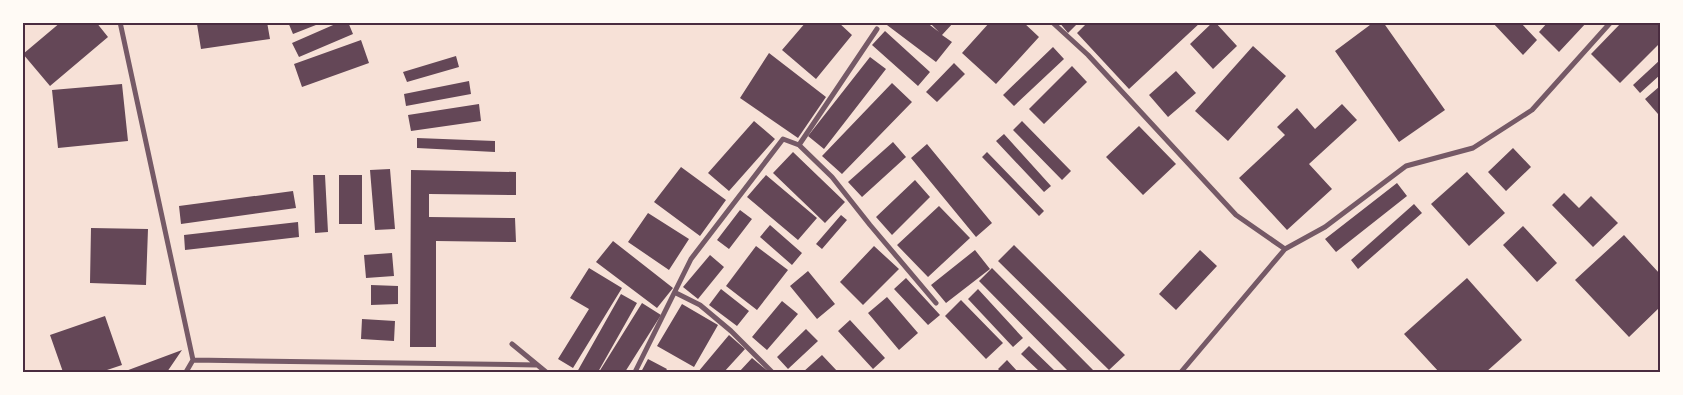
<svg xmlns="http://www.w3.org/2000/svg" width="1683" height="395" font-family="Raleway,sans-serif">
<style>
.building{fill:#644757}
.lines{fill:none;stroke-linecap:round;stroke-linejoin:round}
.minor{stroke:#755966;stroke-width:5}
.neatline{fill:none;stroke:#4a2c40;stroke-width:2}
</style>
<rect width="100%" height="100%" fill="#f7e1d7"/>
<path class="building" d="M 61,22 L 96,22 L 108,37 L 50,86 L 23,54 Z
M 211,22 L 267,22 L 270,39 L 201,49 L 197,24 Z
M 288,22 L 321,22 L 321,23 L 293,34 Z
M 340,22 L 348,22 L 353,34 L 299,57 L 292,43 Z
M 806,22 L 838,22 L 852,35 L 816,79 L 782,50 Z
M 883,22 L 926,22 L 939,32 L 929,22 L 954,22 L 942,35 L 952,42 L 936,62 Z
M 990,22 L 1023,22 L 1039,37 L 996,84 L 962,53 Z
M 1059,22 L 1079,22 L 1068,33 Z
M 1088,22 L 1201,22 L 1129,89 L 1077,33 Z
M 1213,22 L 1215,22 L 1237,46 L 1213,69 L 1190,44 Z
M 1374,22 L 1383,22 L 1445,110 L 1399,142 L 1335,51 Z
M 1492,22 L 1520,22 L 1537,40 L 1523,55 Z
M 1548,22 L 1587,22 L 1559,52 L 1539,32 Z
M 1622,22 L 1660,22 L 1660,43 L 1620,83 L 1591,54 Z
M 885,31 L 930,72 L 918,86 L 872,45 Z
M 361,40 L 369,63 L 302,87 L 294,64 Z
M 1253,46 L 1286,76 L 1228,141 L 1195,111 Z
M 1053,47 L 1064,59 L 1014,106 L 1003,95 Z
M 769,53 L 826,97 L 798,138 L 740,98 Z
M 456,56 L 459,67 L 407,82 L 403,72 Z
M 870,57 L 886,69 L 824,149 L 808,136 Z
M 1660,60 L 1660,75 L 1640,93 L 1633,85 Z
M 954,63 L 965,74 L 937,102 L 926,92 Z
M 1072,66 L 1087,82 L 1044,124 L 1029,109 Z
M 1176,71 L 1196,93 L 1168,117 L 1149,95 Z
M 469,81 L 471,94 L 406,106 L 404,94 Z
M 892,83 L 912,102 L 842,174 L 822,156 Z
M 122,84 L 128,141 L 58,148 L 52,90 Z
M 1660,86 L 1660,111 L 1658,114 L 1645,99 Z
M 479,104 L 481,121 L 411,131 L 408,115 Z
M 1342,104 L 1357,120 L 1309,164 L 1332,189 L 1287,230 L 1239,178 L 1285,135 L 1277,127 L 1297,108 L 1315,129 Z
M 754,121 L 775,139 L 729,191 L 708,173 Z
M 1022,121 L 1071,171 L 1062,180 L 1013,130 Z
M 1139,126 L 1176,164 L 1143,195 L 1106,157 Z
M 1004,134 L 1051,186 L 1044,192 L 996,141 Z
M 417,138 L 495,141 L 495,152 L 417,148 Z
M 893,142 L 906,157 L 862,197 L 848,182 Z
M 927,144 L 992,223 L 976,237 L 911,158 Z
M 1513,148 L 1531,167 L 1506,191 L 1488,172 Z
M 793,152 L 845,202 L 825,223 L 773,173 Z
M 987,152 L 1044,211 L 1039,216 L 982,157 Z
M 681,167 L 726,200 L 700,236 L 654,202 Z
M 390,169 L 395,229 L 375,230 L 370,170 Z
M 411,170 L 516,172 L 516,195 L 429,194 L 429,217 L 515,218 L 516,242 L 436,241 L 436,347 L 410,347 Z
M 1467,172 L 1505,213 L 1469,246 L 1431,204 Z
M 313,175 L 325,175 L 328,232 L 315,233 Z
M 339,175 L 362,175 L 362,224 L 339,224 Z
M 766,175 L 817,218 L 798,240 L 747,197 Z
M 915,180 L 930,197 L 892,235 L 876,217 Z
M 1397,183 L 1407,196 L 1336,252 L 1325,239 Z
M 293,191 L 296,208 L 181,224 L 179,206 Z
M 1564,193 L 1579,208 L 1591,196 L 1618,223 L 1593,247 L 1552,205 Z
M 1414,204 L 1422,213 L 1358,269 L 1351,260 Z
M 939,206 L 970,238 L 928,277 L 897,245 Z
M 740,210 L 752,219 L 729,249 L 717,240 Z
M 648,213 L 689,239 L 669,270 L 628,242 Z
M 841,215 L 847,220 L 822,249 L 816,244 Z
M 298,222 L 299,237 L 185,250 L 184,235 Z
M 770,225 L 802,253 L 792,265 L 760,237 Z
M 1523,226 L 1557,263 L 1537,282 L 1503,245 Z
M 91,228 L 148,229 L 146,285 L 90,283 Z
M 1624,235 L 1660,274 L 1660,307 L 1629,337 L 1575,280 Z
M 613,241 L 673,288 L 657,308 L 596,262 Z
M 1014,245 L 1125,355 L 1109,370 L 998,261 Z
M 756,246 L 788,270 L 757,310 L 726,286 Z
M 874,246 L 899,269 L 863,305 L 840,282 Z
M 975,250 L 990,269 L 946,303 L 931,285 Z
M 1200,250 L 1217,266 L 1176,310 L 1159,294 Z
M 392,253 L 394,276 L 366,278 L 364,255 Z
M 710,255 L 724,267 L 698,299 L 683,287 Z
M 589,268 L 622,288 L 573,368 L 558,359 L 589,309 L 570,298 Z
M 992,268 L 1095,372 L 1069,372 L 979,281 Z
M 808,271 L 835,304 L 817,319 L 790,286 Z
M 906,278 L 940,315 L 928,325 L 894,289 Z
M 1467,278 L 1522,340 L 1486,372 L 1439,372 L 1404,334 Z
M 371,285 L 398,286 L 398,304 L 371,305 Z
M 721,289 L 749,311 L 737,326 L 709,305 Z
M 978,289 L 1023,338 L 1013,347 L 968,299 Z
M 621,294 L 637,303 L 598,372 L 577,372 Z
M 887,297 L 918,333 L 899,350 L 868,313 Z
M 961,300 L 1003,343 L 986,359 L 945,316 Z
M 782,301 L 798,314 L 767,350 L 752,337 Z
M 642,303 L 661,315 L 625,372 L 599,372 Z
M 682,304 L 718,325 L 694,367 L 657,346 Z
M 105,316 L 122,365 L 101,372 L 63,372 L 50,335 Z
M 362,319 L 395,321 L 394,341 L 361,339 Z
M 850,320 L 885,358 L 873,369 L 838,331 Z
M 806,329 L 818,341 L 788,369 L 777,357 Z
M 729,335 L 745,349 L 724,372 L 698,372 Z
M 1029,346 L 1056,372 L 1040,372 L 1021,354 Z
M 182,350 L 167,372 L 123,372 Z
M 822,355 L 838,372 L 803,372 Z
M 752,358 L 769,372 L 739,372 Z
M 648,359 L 667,369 L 665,372 L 641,372 Z
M 1007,360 L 1018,372 L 1001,372 L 998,369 Z"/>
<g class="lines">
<path class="minor" d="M 120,22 L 193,360 L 537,365
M 1052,22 L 1088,55 L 1236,215 L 1285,249 L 1325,227 L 1406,166 L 1473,148 L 1532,110 L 1611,22
M 799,145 L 832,177 L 870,225 L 936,303
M 676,293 L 700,305 L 731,331 L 772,372
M 512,344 L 546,372
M 186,372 L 193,360
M 635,372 L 691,259 L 783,139 L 799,145 L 877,29
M 1181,372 L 1285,249"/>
</g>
<rect width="1683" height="395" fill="none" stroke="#fffaf5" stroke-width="48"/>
<rect x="24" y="24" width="1635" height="347" class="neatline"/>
</svg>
